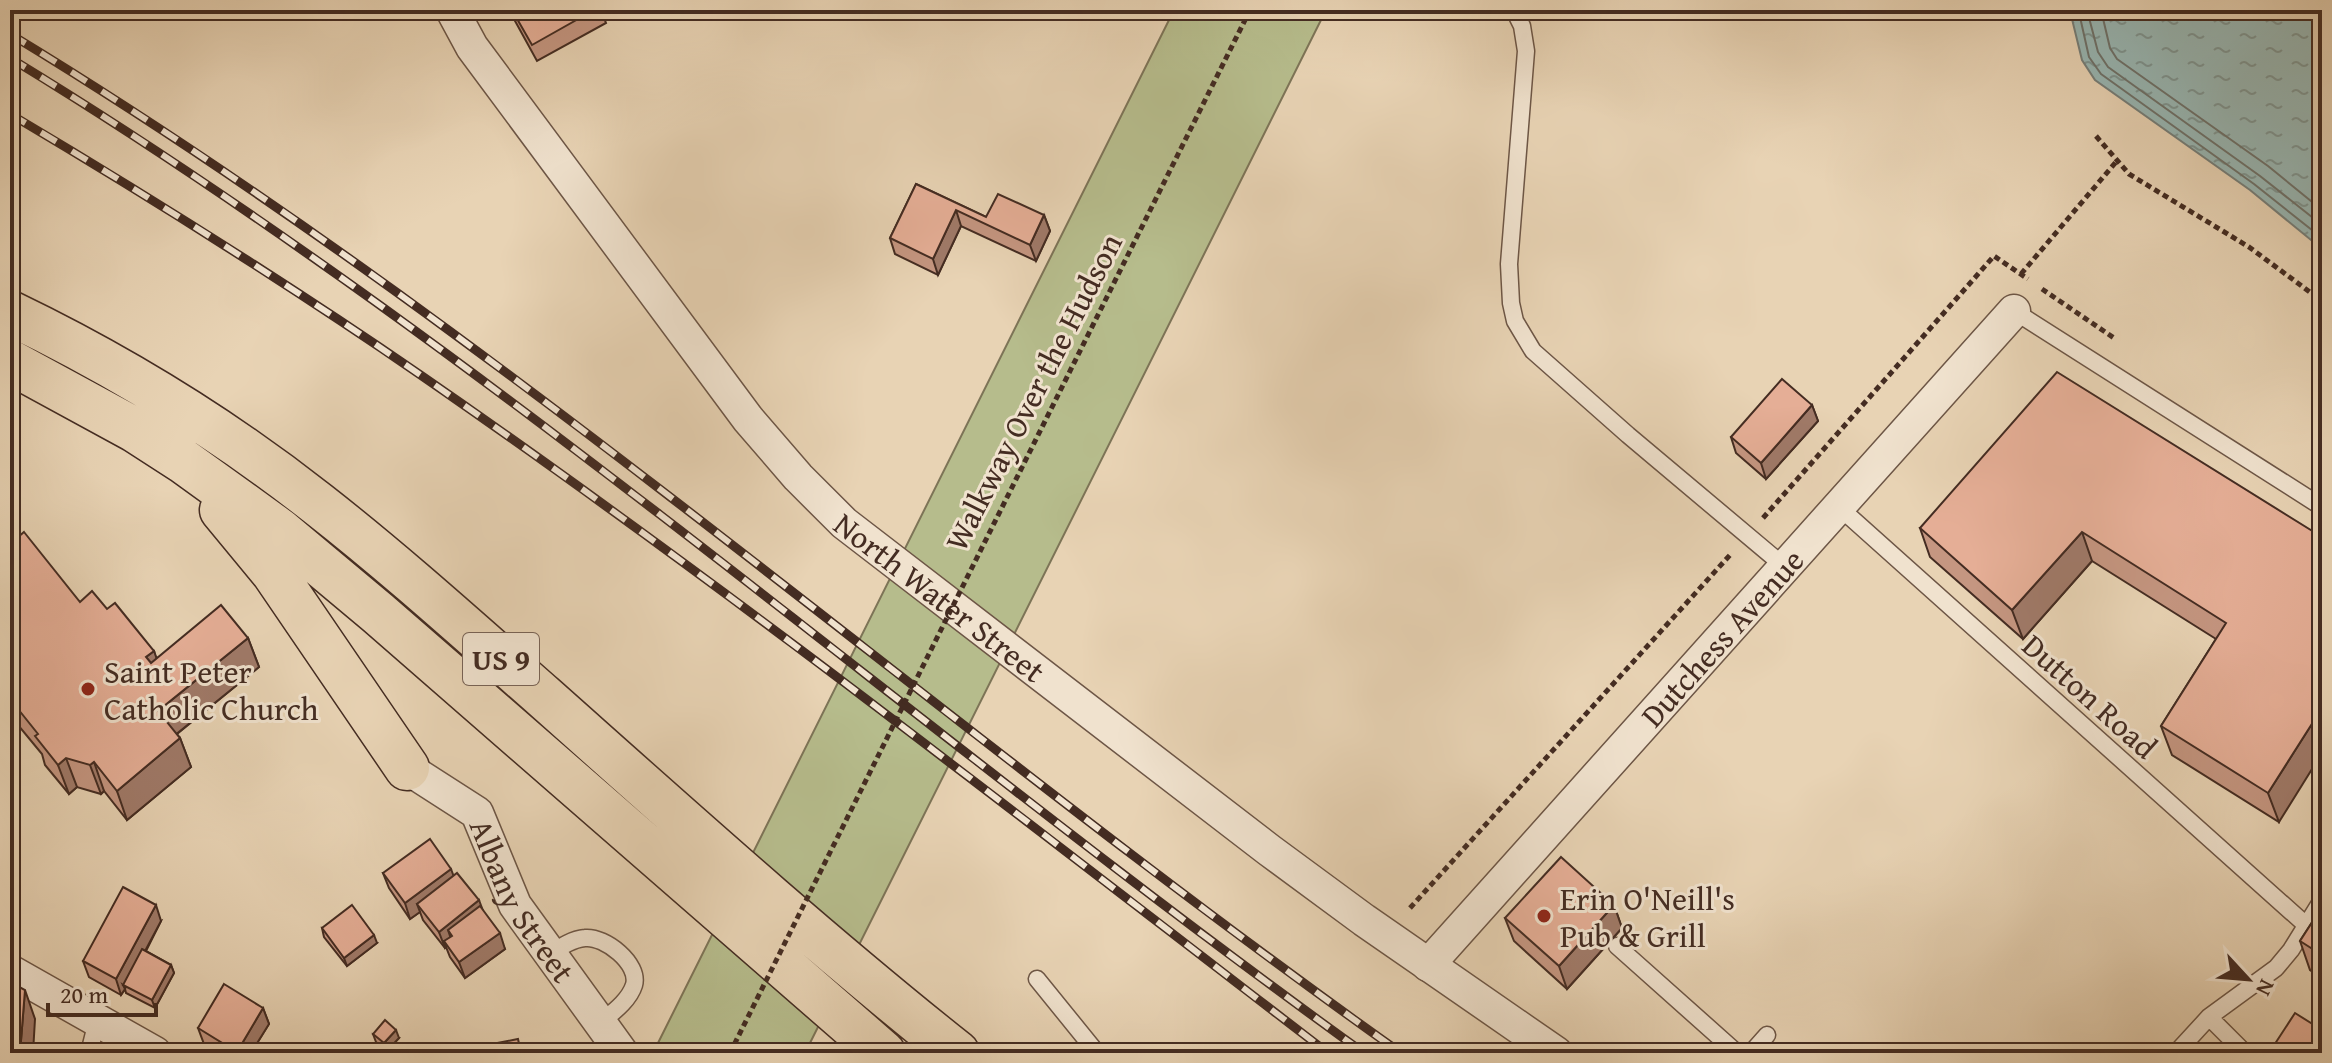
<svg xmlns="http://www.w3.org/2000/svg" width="2332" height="1063" font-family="'Gentium Book Plus',serif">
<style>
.park{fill:#b6bc8c;stroke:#7d7457;stroke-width:2}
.water{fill:url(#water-ripples);stroke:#767f7a;stroke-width:2}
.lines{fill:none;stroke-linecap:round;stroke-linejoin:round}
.shore{stroke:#6e726b;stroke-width:2}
.lane-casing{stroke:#6d5646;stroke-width:19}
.street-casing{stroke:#6d5646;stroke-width:35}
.highway-casing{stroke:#442c22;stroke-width:47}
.path{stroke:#442c22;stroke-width:5;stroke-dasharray:6 4;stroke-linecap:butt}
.lane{stroke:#f0e2ce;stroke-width:16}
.street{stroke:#f0e2ce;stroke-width:32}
.highway{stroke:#e8d3b4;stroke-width:44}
.rail-casing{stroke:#442c22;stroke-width:9}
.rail{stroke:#f0e2ce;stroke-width:6;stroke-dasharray:18;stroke-linecap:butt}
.path-bridge{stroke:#442c22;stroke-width:5;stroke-dasharray:6 4;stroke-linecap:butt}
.wall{fill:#c59681;stroke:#442c22;stroke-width:2}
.shaded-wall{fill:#a07a69;stroke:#442c22;stroke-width:2}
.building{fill:#e5ae96;stroke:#442c22;stroke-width:2}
.poi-dot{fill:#8f2418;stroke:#f0e2ce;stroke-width:3}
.labels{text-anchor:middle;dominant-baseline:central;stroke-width:6;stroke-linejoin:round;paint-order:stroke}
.shield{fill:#f0e2ce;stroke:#786356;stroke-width:2}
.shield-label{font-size:30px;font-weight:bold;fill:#442c22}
.street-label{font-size:32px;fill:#442c22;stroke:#f0e2ce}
.poi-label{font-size:32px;fill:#442c22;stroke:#f0e2ce;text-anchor:start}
</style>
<defs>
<pattern id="water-ripples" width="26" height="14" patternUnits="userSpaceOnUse" patternTransform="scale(2)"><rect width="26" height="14" fill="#98b7b4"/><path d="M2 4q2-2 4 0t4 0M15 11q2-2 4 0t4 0" fill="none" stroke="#7e9592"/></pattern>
</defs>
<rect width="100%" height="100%" fill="#e8d3b4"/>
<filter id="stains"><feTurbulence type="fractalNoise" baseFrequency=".0025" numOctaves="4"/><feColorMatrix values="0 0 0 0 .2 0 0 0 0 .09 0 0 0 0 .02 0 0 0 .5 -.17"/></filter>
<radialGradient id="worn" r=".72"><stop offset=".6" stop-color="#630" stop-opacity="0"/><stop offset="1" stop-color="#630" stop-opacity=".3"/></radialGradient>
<path class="park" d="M 1174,10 L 1326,10 L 805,1053 L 653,1053 Z"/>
<path class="water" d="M 2061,10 L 2322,10 L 2322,249 L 2250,190 L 2095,80 L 2082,60 L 2072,19 Z"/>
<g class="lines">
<path class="shore" d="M 2073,10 L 2080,17 L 2089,57 L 2101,74 L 2254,184 L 2322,238
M 2087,10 L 2098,52 L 2108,67 L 2260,176 L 2322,225
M 2101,10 L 2110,48 L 2117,59 L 2268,166 L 2322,210"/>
<defs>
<path id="lane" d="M 1514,10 L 1522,26 L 1526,51 L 1509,264 L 1511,303 L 1515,321 L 1533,351 L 1628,435 L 1785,567
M 2014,311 L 2322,507
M 1839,507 L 2306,925
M 1617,946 L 1737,1053
M 551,954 C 561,947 572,939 585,938 C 605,936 640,964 634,985 C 629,1001 612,1013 600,1023
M 1037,979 L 1097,1053
M 2209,1017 L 2245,1053
M 89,1053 L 97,1021
M 1751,1053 L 1767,1035
M 2176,1053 L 2209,1017 L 2276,968 L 2291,950 L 2322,900"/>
<g id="street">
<path id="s1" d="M 452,10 L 472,47 L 748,419 L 798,477 L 844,523 L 1269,850 L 1364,920 L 1556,1053"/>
<path id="s2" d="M 407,768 L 477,813 L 515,905 L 622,1053"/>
<path id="s3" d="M 1428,965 L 2014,311"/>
<path d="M 10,971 L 155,1053"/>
</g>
<path id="highway" d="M 10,313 C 118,365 224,430 318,504 C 396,565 470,632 544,697 C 680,818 815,940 957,1053
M 10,362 L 135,430 L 183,461 L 280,531 L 378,613 L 883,1053
M 222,510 L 274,573 L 407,768"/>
</defs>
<use href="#lane" class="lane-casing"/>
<use href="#street" class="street-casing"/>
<use href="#highway" class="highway-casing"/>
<path class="path" d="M 2096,136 L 2129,174 L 2249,247 L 2322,301
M 2021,274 L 2116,162
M 2042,289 L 2114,338
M 1763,518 L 1994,256 L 2028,279
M 1410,908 L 1730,555"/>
<use href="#lane" class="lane"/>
<use href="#street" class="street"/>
<use href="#highway" class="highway"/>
<defs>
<path id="rail" d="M 10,34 C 503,333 932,721 1401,1053
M 10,58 C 489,350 909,726 1364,1053
M 10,114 C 150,197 288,284 422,376 C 732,590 1029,824 1328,1053"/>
</defs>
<use href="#rail" class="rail-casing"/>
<use href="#rail" class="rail"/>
<path class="path-bridge" d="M 730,1053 L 1250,10"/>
</g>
<path class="wall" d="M 509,10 L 601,10 L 606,23 L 537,61 Z
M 916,184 L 986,217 L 1044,215 L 1050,231 L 1036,261 L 961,226 L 938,275 L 895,254 L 890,238 Z
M 1812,405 L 1818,421 L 1766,479 L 1736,453 L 1731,437 Z
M 1920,528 L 2322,537 L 2279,822 L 2172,755 L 2161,726 L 2216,639 L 2092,561 L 2023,639 L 1930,557 Z
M 10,544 L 80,602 L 107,609 L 154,651 L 156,658 L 248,638 L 259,667 L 177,734 L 180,738 L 191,767 L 127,820 L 104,791 L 101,794 L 77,787 L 69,794 L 45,765 L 42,754 L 13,719 L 10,711 L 10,684 L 11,683 L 10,681 Z
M 383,873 L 454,876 L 482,909 L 505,949 L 465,978 L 450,957 L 446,947 L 445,948 L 423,920 L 420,912 L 410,919 L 389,888 Z
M 1614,905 L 1622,928 L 1567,989 L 1514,941 L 1505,918 Z
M 2322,907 L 2322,978 L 2310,970 L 2300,941 Z
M 161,921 L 146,951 L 171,965 L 174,973 L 155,1008 L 126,993 L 125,989 L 121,995 L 89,977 L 83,961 Z
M 322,928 L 377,943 L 347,966 L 324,937 Z
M 263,1008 L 269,1024 L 251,1053 L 219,1053 L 204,1044 L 198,1028 Z
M 373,1034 L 399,1038 L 387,1051 L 376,1042 Z"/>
<path class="shaded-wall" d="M 956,210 L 961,226 L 938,275 L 933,259 Z
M 1044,215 L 1050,231 L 1036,261 L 1030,245 Z
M 1812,405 L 1818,421 L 1766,479 L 1761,463 Z
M 2082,532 L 2092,561 L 2023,639 L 2012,610 Z
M 248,638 L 259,667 L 169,740 L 158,711 Z
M 154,651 L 164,680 L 146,657 Z
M 2322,708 L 2322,753 L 2279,822 L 2268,793 Z
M 180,738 L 191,767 L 127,820 L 117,791 Z
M 66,758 L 77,787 L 69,794 L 58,765 Z
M 94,762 L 104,791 L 101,794 L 90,765 Z
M 451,869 L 457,885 L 417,904 L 420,912 L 410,919 L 405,903 Z
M 479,900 L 485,916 L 452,936 L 448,930 L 452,942 L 444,941 L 446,947 L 445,948 L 439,932 Z
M 156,905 L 161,921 L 126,987 L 123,985 L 125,989 L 121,995 L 116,979 Z
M 1614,905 L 1622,928 L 1567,989 L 1559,966 Z
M 500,933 L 505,949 L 465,978 L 459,962 Z
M 374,935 L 377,943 L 347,966 L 344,958 Z
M 171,965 L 174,973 L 155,1008 L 152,1000 Z
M 25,990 L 35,1019 L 33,1053 L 20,1053 Z
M 263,1008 L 269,1024 L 251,1053 L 237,1053 L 237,1052 Z
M 396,1030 L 399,1038 L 387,1051 L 384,1043 Z"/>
<path class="building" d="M 512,10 L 594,10 L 532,45 Z
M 916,184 L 986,217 L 998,194 L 1044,215 L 1030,245 L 956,210 L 933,259 L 890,238 Z
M 2057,372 L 2322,537 L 2322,708 L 2268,793 L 2161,726 L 2226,623 L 2082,532 L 2012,610 L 1920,528 Z
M 1782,379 L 1812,405 L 1761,463 L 1731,437 Z
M 24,532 L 80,602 L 92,591 L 107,609 L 115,603 L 154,651 L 146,657 L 151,663 L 221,605 L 248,638 L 158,711 L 180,738 L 117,791 L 94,762 L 90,765 L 66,758 L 58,765 L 35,736 L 38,734 L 10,699 L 10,684 L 19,677 L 10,665 L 10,544 Z
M 430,839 L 451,869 L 405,903 L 383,873 Z
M 1561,857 L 1614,905 L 1559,966 L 1505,918 Z
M 457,873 L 479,900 L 439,932 L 417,904 Z
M 123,887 L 156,905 L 116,979 L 83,961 Z
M 352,905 L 374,935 L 344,958 L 322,928 Z
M 480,906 L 500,933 L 459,962 L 444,941 L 452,936 L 448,930 Z
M 2322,907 L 2322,955 L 2300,941 Z
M 142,949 L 171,965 L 152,1000 L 123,985 Z
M 10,982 L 25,990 L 20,1053 L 10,1053 Z
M 224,984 L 263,1008 L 237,1052 L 198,1028 Z
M 2295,1013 L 2322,1030 L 2322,1053 L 2269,1053 Z
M 385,1020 L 396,1030 L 384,1043 L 373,1034 Z
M 518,1039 L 521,1053 L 499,1053 L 497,1043 Z"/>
<g class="poi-dot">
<circle cx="88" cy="689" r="8"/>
<circle cx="1544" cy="916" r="8"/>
</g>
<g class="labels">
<rect class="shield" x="463" y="633" width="76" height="52" rx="6"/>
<g class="shield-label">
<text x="501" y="659">US 9</text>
</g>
<g class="street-label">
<text transform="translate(1033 392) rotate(-63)">Walkway Over the Hudson</text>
<text stroke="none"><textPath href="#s1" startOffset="768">North Water Street</textPath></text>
<text stroke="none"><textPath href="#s3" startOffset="440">Dutchess Avenue</textPath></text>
<text transform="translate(2090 696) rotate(42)">Dutton Road</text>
<text stroke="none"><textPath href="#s2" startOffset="182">Albany Street</textPath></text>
</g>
<g class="poi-label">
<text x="104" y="671">Saint Peter<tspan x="104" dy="37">Catholic Church</tspan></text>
<text x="1560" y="898">Erin O'Neill's<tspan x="1560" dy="37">Pub &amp; Grill</tspan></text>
</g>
</g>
<rect width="2332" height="1063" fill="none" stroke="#e8d3b4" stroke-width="40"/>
<rect x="12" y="12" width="2308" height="1039" fill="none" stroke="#442c22" stroke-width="4"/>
<rect x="20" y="20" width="2292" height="1023" fill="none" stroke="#442c22" stroke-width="2"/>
<g transform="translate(2248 979) rotate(116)" stroke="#f0e2ce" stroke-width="6" paint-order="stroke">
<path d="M0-6L14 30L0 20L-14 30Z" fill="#442c22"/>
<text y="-12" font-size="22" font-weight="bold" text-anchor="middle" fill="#442c22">N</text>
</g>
<path d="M48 1003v12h108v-12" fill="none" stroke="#442c22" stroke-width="4"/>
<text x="60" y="1003" font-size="24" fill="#442c22" stroke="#f0e2ce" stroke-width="6" paint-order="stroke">20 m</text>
<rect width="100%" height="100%" filter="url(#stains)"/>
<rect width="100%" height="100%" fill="url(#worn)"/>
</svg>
